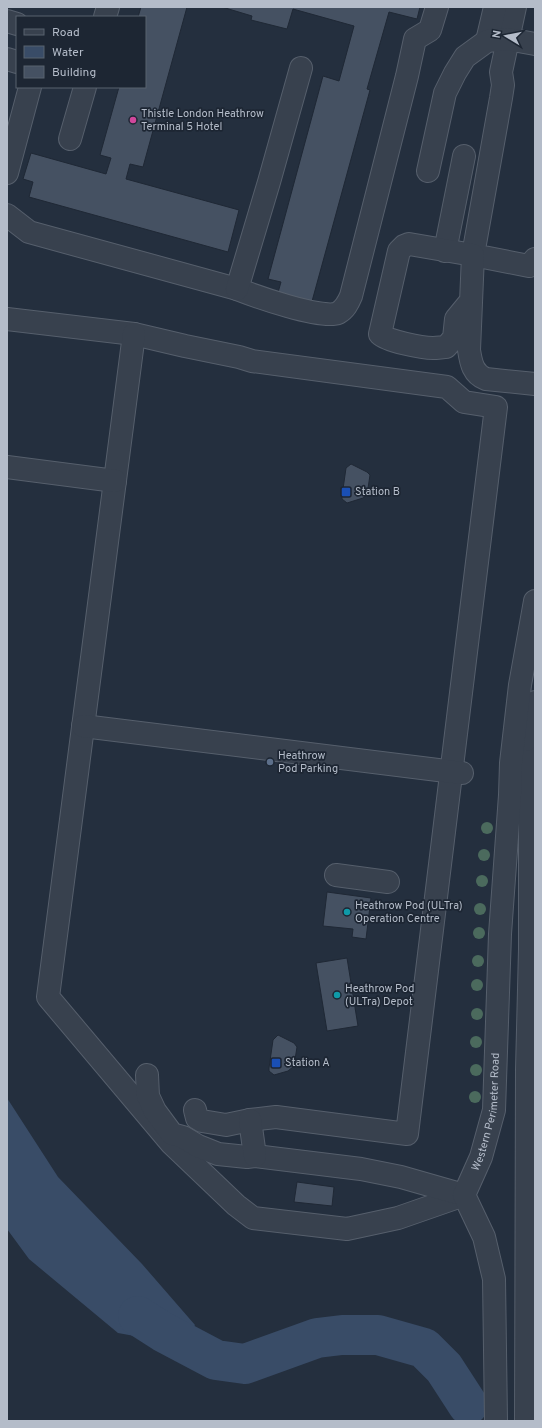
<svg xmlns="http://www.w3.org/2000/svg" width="542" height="1428" font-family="Overpass,sans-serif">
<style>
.water{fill:#394c67}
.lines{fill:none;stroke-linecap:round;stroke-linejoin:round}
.river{stroke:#394c67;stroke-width:40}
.building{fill:#455162;stroke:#1f2835}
.minor-casing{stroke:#565f6c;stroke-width:24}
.minor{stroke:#38414e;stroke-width:22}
.tree{fill:#4b6a5d}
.hotel-dot{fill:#d1479c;stroke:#1d2633;stroke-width:1.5}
.transit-dot{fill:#1a4fb4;stroke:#1d2633;stroke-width:1.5}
.service-dot{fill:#5c6f8a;stroke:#1d2633;stroke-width:1.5}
.culture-dot{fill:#0f9aa8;stroke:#1d2633;stroke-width:1.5}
.labels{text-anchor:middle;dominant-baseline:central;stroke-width:3.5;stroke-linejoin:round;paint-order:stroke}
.poi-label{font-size:11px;fill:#b4bcc9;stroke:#1d2633;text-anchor:start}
.street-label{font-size:11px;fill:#b4bcc9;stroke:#1d2633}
</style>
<rect width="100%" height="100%" fill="#242f3e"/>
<path class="water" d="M 7,1098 L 58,1177 L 142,1264 L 195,1325 L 184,1345 L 118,1333 L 29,1259 L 7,1229 Z"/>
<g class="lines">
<path class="river" d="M 138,1316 L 163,1332 L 216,1360 L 245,1364 L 317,1338 L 342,1335 L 378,1335 L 424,1348 L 444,1368 L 468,1405"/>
</g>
<path class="building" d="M 141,7 L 187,7 L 143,167 L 130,164 L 126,179 L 239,210 L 228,252 L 29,197 L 33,182 L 23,179 L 31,153 L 106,174 L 111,158 L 100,155 L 119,87 L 145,87 L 145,17 L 138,17 Z
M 222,7 L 420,7 L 417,19 L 389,12 L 367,89 L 370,90 L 311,305 L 277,296 L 281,282 L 268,279 L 323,76 L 339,81 L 354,26 L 293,9 L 287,29 L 251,20 L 252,16 Z
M 351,464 L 367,472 L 370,475 L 367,495 L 363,498 L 347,503 L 342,499 L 342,496 L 346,468 Z
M 327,892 L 371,898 L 366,939 L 352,937 L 353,929 L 323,926 Z
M 347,958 L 358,1026 L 327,1031 L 316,963 Z
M 278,1035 L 294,1043 L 297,1047 L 294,1066 L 288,1071 L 274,1075 L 269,1071 L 269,1068 L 273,1040 Z
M 297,1182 L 334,1187 L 332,1206 L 294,1202 Z"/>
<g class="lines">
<defs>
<g id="minor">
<path d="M 515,7 L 501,72 L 503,85 L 501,98 L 473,255 L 529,266 L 535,259"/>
<path d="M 105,17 L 108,7"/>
<path d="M 7,21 L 17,24"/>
<path d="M 487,41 L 495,7"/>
<path d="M 7,59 L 17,62"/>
<path d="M 70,139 L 85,87"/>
<path d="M 428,171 L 445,93 L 455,73 L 465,57 L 487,41 L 508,39 L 535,44"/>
<path d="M 7,173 L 30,87"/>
<path d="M 7,215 L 29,232 L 237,289 C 255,296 322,320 338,313 C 345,309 348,303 351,296 L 407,76 L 415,39 L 430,30 L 437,7"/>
<path d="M 445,251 L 464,156"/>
<path d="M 237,289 L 269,182 L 301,68"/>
<path d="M 470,302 L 456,319 L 454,338 L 446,347 C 442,347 438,348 433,348 C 422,348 387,341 380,334 L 399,251 L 404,246 L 409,244 L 473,255 L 469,350 C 471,363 473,374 486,379 L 535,384"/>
<path d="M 7,319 L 134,334 L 185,346 L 239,357 L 252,361 L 447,387 L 464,402 L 496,407 L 407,1134 L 276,1117 L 250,1120 L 226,1125 L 202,1121 L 197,1118 L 195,1110"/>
<path d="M 134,334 L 48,997 L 171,1143 L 236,1205 L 253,1218 L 347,1229 L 398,1218 L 464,1195"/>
<path d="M 7,467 L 115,481"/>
<path d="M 524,724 L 530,780 L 530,949 L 527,1070 L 526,1421"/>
<path d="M 83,726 L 462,773"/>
<path d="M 526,740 L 535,702"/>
<path d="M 336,875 L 388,882"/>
<path d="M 147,1075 L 148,1096 L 155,1111 L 172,1134 L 183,1137 L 198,1146 L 218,1154 L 247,1157 L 255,1156 L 361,1169 L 401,1177 L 464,1195"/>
<path d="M 250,1120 L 255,1156"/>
<path id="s1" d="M 496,1421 L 494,1279 L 484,1237 L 464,1195 L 481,1157 L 494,1110 L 500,934 L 510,795 L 511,763 L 520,685 L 535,601"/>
</g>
</defs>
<use href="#minor" class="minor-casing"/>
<use href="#minor" class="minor"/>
</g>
<g class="tree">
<circle cx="487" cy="828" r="6"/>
<circle cx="484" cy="855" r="6"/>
<circle cx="482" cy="881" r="6"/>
<circle cx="480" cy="909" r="6"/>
<circle cx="479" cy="933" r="6"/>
<circle cx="478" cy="961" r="6"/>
<circle cx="477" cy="985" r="6"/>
<circle cx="477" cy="1014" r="6"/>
<circle cx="476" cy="1042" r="6"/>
<circle cx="476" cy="1070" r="6"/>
<circle cx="475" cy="1097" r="6"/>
</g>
<circle class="hotel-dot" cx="133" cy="120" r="4"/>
<g class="transit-dot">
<rect x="341" y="487" width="10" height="10" rx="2"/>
<rect x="271" y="1058" width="10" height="10" rx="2"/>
</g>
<circle class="service-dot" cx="270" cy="762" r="4"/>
<g class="culture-dot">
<circle cx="347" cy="912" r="4"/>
<circle cx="337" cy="995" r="4"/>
</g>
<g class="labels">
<g class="poi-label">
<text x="141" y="114">Thistle London Heathrow<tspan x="141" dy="13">Terminal 5 Hotel</tspan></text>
<text x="355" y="492">Station B</text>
<text x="278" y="756">Heathrow<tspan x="278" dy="13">Pod Parking</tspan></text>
<text x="355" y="906">Heathrow Pod (ULTra)<tspan x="355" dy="13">Operation Centre</tspan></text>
<text x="345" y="989">Heathrow Pod<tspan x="345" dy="13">(ULTra) Depot</tspan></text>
<text x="285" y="1063">Station A</text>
</g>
<g class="street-label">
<text stroke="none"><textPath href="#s1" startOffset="319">Western Perimeter Road</textPath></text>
</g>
</g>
<rect width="542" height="1428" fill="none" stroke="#b4bcc9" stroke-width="16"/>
<rect x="16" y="16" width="130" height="72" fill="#1d2633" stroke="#59626f"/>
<rect x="24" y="29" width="20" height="6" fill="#38414e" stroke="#59626f"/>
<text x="52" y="36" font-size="12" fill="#b4bcc9">Road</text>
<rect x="24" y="46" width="20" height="12" fill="#394c67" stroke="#59626f"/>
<text x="52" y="56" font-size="12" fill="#b4bcc9">Water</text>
<rect x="24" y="66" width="20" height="12" fill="#455162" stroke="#59626f"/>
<text x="52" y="76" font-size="12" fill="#b4bcc9">Building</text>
<g transform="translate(506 36) rotate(280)" stroke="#1d2633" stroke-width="3" paint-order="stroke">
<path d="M0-3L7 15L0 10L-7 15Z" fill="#b4bcc9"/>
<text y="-6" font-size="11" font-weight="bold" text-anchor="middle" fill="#b4bcc9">N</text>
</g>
</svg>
